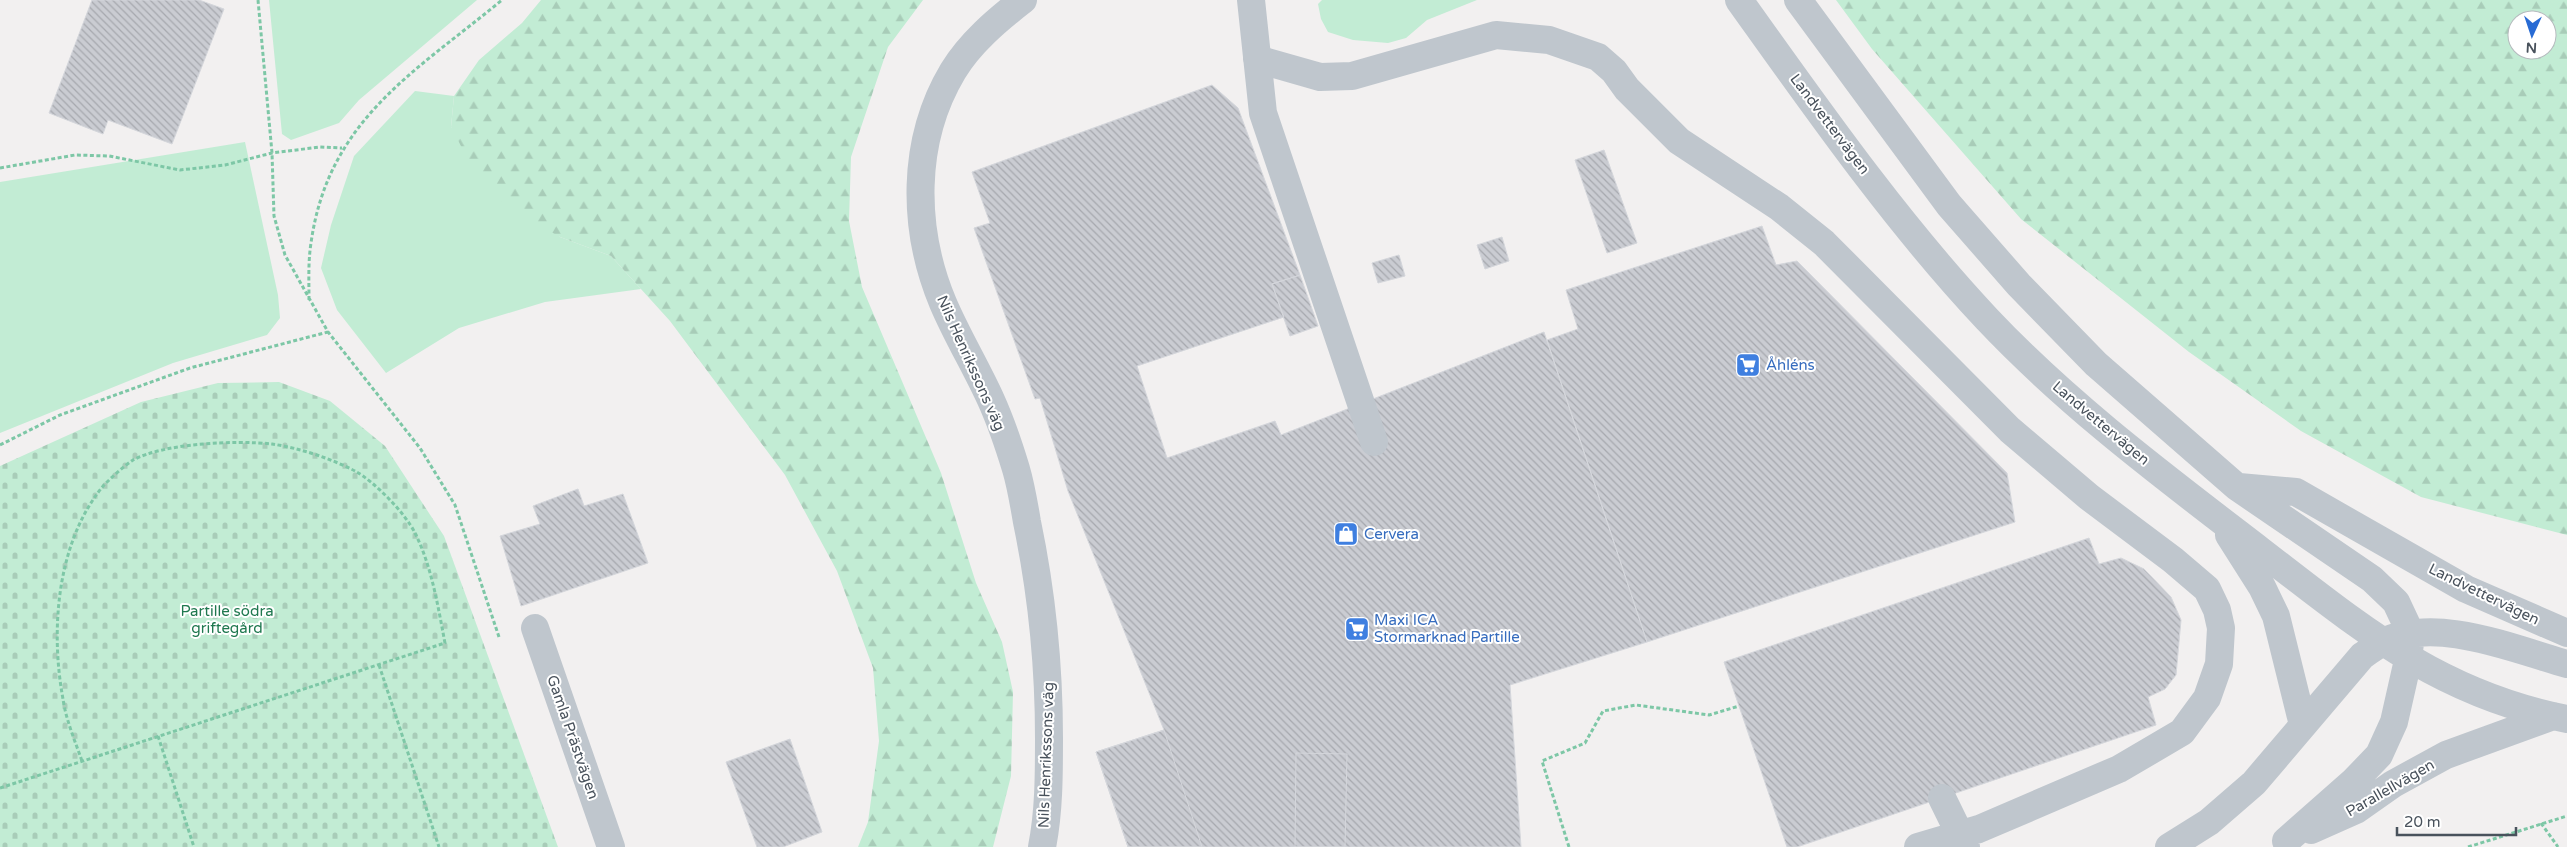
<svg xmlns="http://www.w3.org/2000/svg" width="2567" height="847" font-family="'Varela Round',sans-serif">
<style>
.green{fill:#c2ecd4}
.forest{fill:url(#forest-firs);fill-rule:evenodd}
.cemetery{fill:url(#cemetery-stones)}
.building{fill:url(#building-back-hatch);stroke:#d4d6db}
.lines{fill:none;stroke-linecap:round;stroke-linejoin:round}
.path{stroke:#7dc7a6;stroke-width:3;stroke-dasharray:4 2.5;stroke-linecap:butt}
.minor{stroke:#bfc6cd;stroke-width:28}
.labels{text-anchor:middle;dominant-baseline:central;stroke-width:4;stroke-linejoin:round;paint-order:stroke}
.street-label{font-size:15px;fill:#49525c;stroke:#fff}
.shop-label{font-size:15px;fill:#366cbe;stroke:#fff;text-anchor:start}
.park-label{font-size:15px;fill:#1f784f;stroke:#fff}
</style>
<defs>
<pattern id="forest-firs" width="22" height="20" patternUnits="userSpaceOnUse" patternTransform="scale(1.25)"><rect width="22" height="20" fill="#c2ecd4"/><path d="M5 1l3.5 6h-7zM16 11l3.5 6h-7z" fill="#a8ccb8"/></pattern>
<pattern id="cemetery-stones" width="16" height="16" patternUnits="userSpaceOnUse" patternTransform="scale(1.25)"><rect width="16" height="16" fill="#c2ecd4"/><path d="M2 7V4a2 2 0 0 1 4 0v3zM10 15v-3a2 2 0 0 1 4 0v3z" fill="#a8ccb8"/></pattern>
<pattern id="building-back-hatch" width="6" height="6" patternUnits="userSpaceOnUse" patternTransform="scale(1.25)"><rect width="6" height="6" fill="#caccd2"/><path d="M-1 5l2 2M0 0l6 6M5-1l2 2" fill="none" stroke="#a6a8ae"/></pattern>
</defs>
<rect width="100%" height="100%" fill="#f2f0f0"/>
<path class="green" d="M 269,0 L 477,0 L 359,100 L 339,123 L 291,140 L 282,134 Z
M 1322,0 L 1477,0 L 1427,20 L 1406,38 L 1388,43 L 1353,40 L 1328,32 L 1321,19 L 1318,4 Z
M 415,91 L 454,96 L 451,127 L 560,237 L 611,256 L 641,289 L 545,302 L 459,328 L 386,373 L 337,310 L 321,268 L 331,225 L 354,156 Z
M 245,142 L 278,295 L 280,318 L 267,335 L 173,363 L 0,433 L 0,182 Z"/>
<path class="forest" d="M 541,0 L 923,0 L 888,47 L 851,157 L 849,221 L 862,287 L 941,473 L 976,583 L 1002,642 L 1013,692 L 1011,776 L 993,847 L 858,847 L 868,822 L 879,741 L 873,668 L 837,571 L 785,475 L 670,321 L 611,256 L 560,237 L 507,207 L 473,169 L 451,127 L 454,96 L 479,60 L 522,23 Z
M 1836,0 L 2567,0 L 2567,535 L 2421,497 L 2301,431 L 2189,352 L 2021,219 L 1872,49 ZM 2517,20 L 2547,20 L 2547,50 L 2517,50 Z"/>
<path class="cemetery" d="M 279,382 L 330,401 L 385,446 L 444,536 L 558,847 L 0,847 L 0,466 L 141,402 L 218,383 Z"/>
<path class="building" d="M 92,0 L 199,0 L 224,9 L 172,144 L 108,120 L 103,134 L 49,113 Z
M 1212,85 L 1238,108 L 1300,275 L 1272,284 L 1284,317 L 1137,366 L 1167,458 L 1275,421 L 1281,435 L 1544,332 L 1647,642 L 1510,685 L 1521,847 L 1128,847 L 1096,752 L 1164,730 L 1068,491 L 1040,398 L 1035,399 L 974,228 L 990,223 L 972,172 Z
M 1604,150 L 1637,243 L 1607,253 L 1575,160 Z
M 1762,226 L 1776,265 L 1797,261 L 2007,473 L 2015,522 L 1647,642 L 1547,340 L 1578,329 L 1566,290 Z
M 1502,237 L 1509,261 L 1485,269 L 1477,245 Z
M 1399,255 L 1405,276 L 1378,283 L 1372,263 Z
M 1300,275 L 1318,326 L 1290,336 L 1272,284 Z
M 578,489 L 584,506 L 623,494 L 648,563 L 521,606 L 500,536 L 540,524 L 533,506 Z
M 2089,538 L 2099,564 L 2121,558 L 2144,569 L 2171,597 L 2181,620 L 2176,675 L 2165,689 L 2148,697 L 2156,725 L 1797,847 L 1787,847 L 1724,662 Z
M 1164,730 L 1202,847 L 1128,847 L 1096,752 Z
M 790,739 L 822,832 L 783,847 L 757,847 L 726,762 Z
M 1296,753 L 1347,754 L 1345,847 L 1295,847 Z"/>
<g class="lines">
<path class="path" d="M 258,0 L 272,153 L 274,216 L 285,255 L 328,332 L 420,448 L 455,505 L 499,637
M 0,168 L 75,155 L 109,156 L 180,170 L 225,165 L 272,153 L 320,147 L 342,148
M 309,300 C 309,281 308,262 311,243 C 328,120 415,72 502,0
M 0,445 L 60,415 L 190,368 L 328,332
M 379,665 L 439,847
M 158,736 L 194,847
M 0,788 L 445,643 C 438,607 432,567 415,533 C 405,513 375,482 355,471 C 330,458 299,448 272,444 C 236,440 165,443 133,460 C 124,466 112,477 104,485 C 57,541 50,629 63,699 C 66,720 75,741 82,761
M 2541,823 L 2558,847
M 1569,847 L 1542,761 L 1585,743 L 1603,711 L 1636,705 L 1709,715 L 1739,706
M 2468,847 L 2567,816"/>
<path class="minor" d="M 1023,0 C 997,20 970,43 953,71 C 911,141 912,229 943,303 C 957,336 976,367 991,400 C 1001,422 1009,446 1016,469 C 1021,486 1024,504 1027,522 C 1042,594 1049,665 1049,738 C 1049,774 1049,812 1042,847
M 1251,0 L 1263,113 L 1374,442
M 1739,0 C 1817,109 1895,221 1987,319 C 2069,406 2166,478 2261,551 C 2361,628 2439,694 2567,719
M 1798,0 L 1949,205 L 2019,285 L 2096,364 L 2237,487 L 2372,579 L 2396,602 L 2411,634 L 2408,660 L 2394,722 L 2379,755 L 2354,781 L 2286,841
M 1257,59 L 1320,77 L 1352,76 L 1496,35 L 1549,40 L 1598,57 L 1614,71 L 1627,89 L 1679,141 L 1779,207 L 1824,243 L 2010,430 L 2089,497 L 2173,560 L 2207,589 L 2217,610 L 2221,628 L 2219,664 L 2207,698 L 2182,732 L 2119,769 L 1979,829 L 1918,847
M 2239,487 L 2296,492 L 2466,589 L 2567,633
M 2229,535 L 2262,587 L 2276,616 L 2303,725
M 535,628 L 611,847
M 1942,798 L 1966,847
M 2311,830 L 2356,810 L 2393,784 L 2446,755 L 2553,716
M 2169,847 L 2209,822 L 2254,783 L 2362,656 C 2368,652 2374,647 2381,643 C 2435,615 2513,649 2567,664"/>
</g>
<defs>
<symbol id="supermarket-square" viewBox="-11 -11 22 22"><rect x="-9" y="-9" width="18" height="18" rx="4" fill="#3f7fe0" stroke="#fff"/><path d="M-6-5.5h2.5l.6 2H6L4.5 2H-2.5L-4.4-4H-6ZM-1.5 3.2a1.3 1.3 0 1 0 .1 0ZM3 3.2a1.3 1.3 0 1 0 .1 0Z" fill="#fff"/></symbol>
<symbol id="shop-square" viewBox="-11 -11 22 22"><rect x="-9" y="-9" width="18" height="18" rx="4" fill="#3f7fe0" stroke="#fff"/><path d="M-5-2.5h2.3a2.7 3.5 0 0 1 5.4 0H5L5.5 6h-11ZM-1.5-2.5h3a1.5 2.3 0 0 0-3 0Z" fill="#fff"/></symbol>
</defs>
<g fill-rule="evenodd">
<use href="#supermarket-square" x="1734" y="351" width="28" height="28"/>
<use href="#shop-square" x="1332" y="520" width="28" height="28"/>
<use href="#supermarket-square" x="1343" y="615" width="28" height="28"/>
</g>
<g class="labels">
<g class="street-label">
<text transform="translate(1830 124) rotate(53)">Landvettervägen</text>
<text transform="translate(971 363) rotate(66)">Nils Henrikssons väg</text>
<text transform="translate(2101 423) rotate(40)">Landvettervägen</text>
<text transform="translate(2484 594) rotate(26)">Landvettervägen</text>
<text transform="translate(573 737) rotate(71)">Gamla Prästvägen</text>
<text transform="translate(1046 755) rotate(-88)">Nils Henrikssons väg</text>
<text transform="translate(2390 788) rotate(-30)">Parallellvägen</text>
</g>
<g class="shop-label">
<text x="1766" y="365">Åhléns</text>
<text x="1364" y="534">Cervera</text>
<text x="1374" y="620">Maxi ICA<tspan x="1374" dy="17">Stormarknad Partille</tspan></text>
</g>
<g class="park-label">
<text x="227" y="611">Partille södra<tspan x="227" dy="17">griftegård</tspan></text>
</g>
</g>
<g transform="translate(2532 35) rotate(183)"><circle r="24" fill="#ffffff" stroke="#b6babe"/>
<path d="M0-4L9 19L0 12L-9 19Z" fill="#286bd4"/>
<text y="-8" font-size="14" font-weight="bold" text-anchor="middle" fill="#49525c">N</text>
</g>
<path d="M2397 827v8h119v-8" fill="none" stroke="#49525c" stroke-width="2.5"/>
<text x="2404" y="827" font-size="15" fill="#49525c" stroke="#ffffff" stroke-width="4" paint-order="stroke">20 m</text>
</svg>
